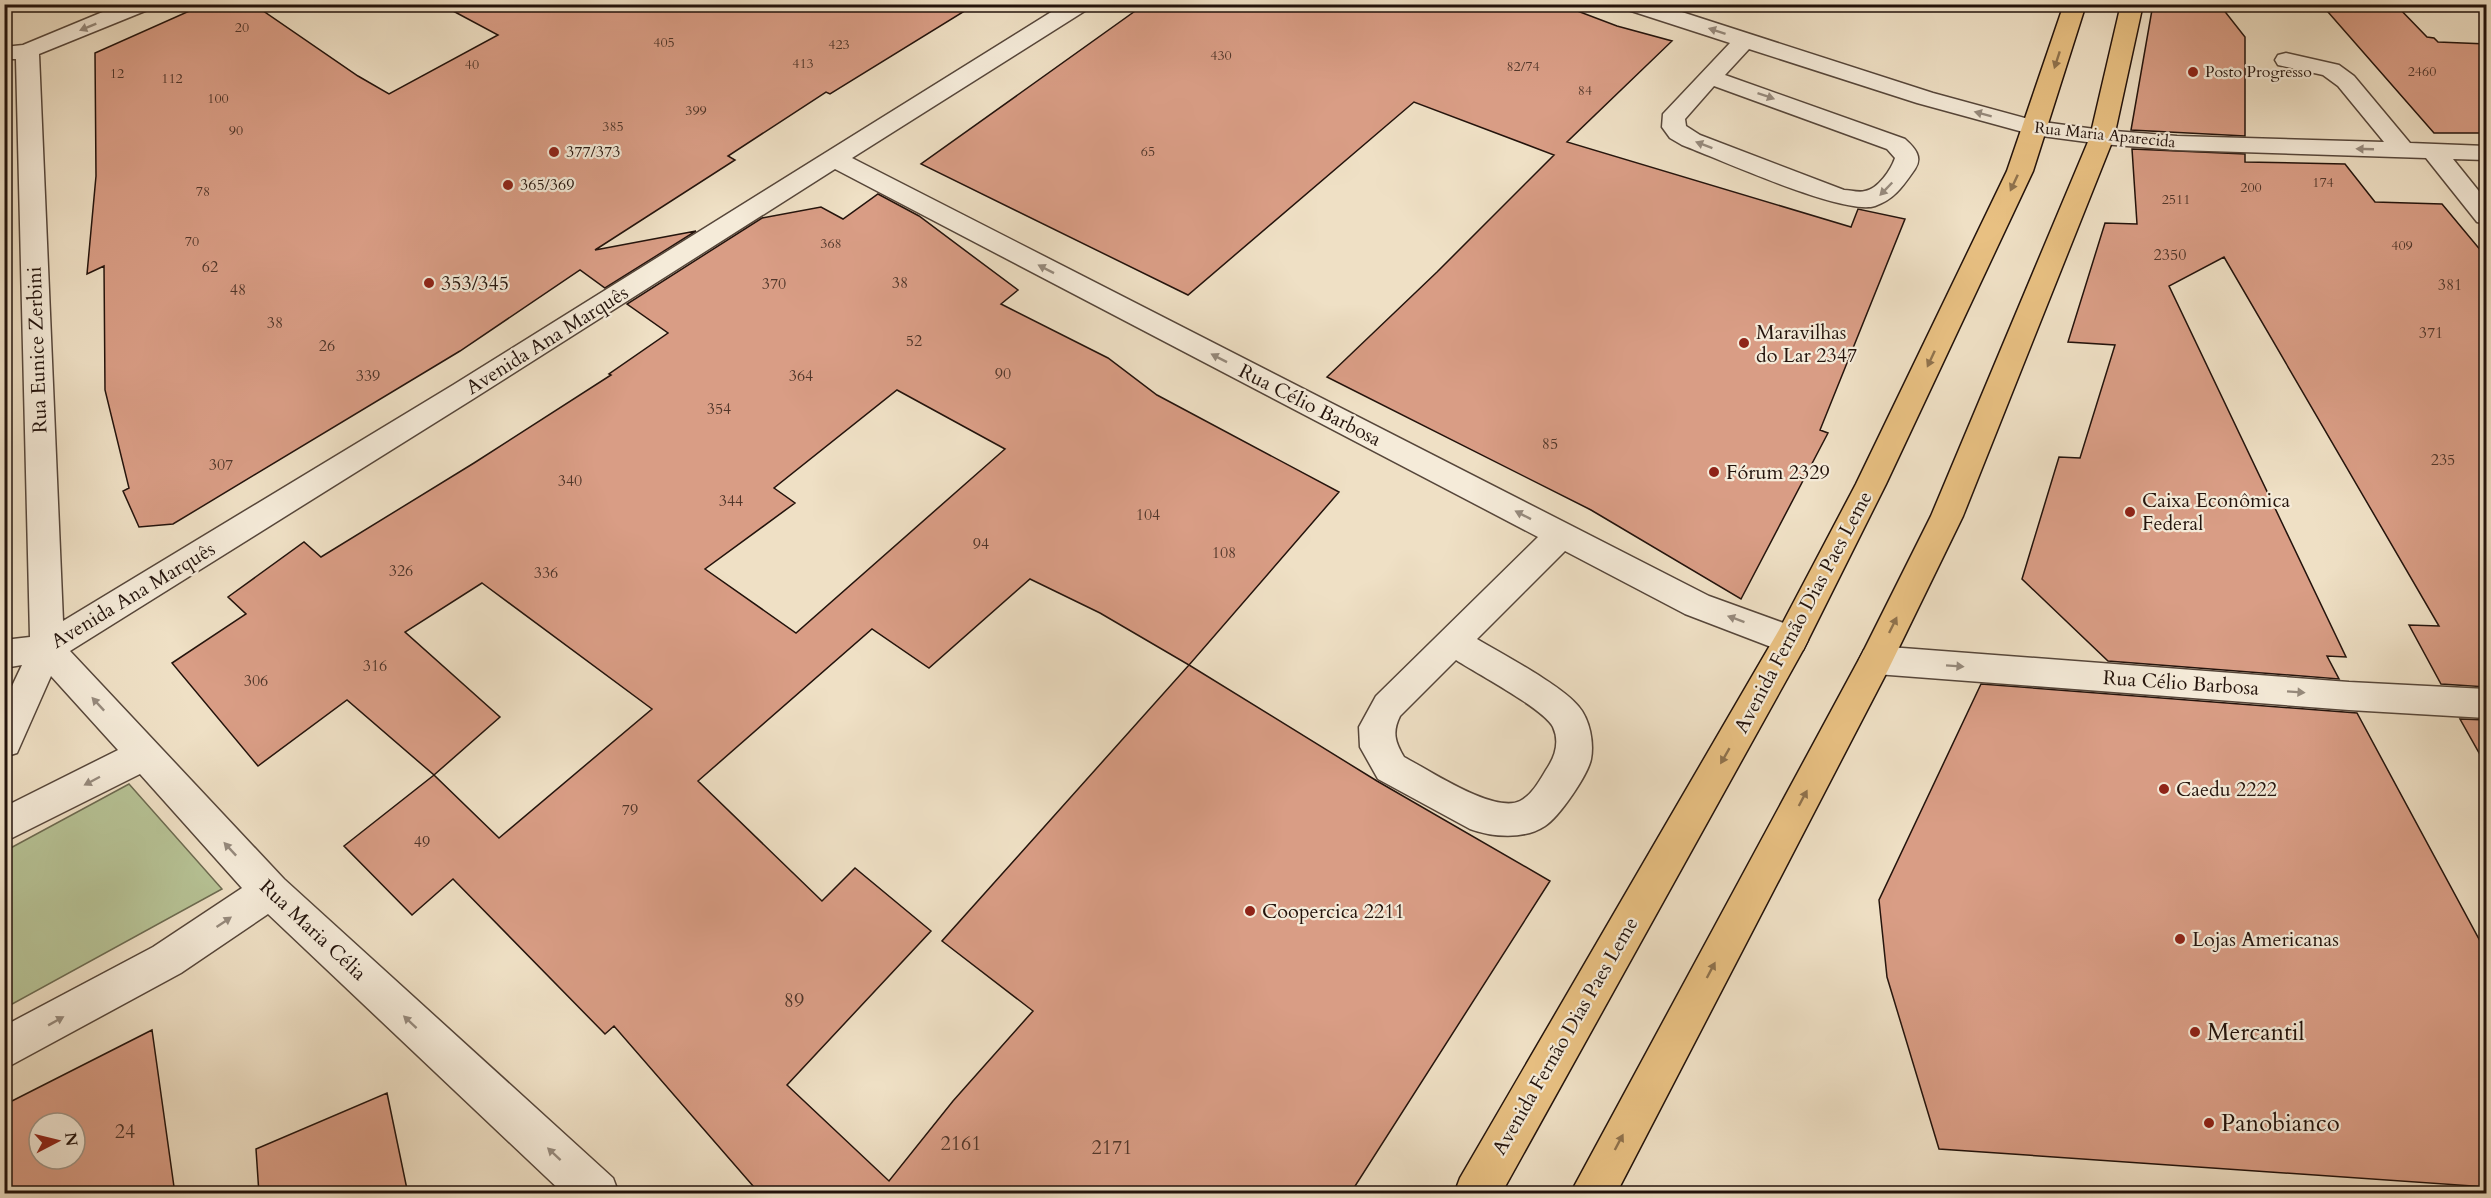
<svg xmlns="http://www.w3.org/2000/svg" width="2491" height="1198" font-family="Cardo,serif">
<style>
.green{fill:#b7c396;stroke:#6d6b51;stroke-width:1.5}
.building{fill:#d99d85;stroke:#23130c;stroke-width:1.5;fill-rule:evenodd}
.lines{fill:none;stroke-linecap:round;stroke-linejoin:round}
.minor-casing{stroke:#56463a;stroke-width:3}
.major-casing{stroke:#23130c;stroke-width:3}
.minor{fill:#f5ebd9;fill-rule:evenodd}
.major{fill:#e8c082;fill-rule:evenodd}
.oneway{fill:#968a7d}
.oneway2{fill:#8f724d}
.poi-dot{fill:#8f2418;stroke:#f5ebd9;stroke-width:2}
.labels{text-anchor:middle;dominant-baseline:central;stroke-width:4.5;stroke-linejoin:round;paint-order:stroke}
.far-number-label{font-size:14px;fill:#50362a}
.far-poi-label{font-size:16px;fill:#23130c;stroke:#f5ebd9;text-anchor:start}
.far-street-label{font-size:16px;fill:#23130c;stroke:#f5ebd9}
.number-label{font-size:16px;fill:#50362a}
.poi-label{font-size:20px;fill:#23130c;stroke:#f5ebd9;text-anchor:start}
.street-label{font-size:20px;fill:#23130c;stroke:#f5ebd9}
.near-number-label{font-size:20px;fill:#50362a}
.near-poi-label{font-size:24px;fill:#23130c;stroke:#f5ebd9;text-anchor:start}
</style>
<rect width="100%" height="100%" fill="#efe0c5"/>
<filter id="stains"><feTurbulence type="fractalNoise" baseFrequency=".00333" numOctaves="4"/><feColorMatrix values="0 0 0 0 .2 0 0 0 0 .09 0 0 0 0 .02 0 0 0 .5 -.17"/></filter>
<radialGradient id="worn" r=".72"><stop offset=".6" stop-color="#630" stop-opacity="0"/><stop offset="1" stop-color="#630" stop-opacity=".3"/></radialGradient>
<path class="green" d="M 129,784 L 222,889 L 5,1008 L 5,851 Z"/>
<path class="building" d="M 205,4 L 253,4 L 358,76 L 389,94 L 498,35 L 440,4 L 976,4 L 830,94 L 826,92 L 728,156 L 735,160 L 595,250 L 696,231 L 605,288 L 580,270 L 460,351 L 173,524 L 139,527 L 123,491 L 129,488 L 105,390 L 104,266 L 87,274 L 96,176 L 95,53 Z
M 1145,4 L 1559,4 L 1617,26 L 1672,41 L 1567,142 L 1851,227 L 1858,209 L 1905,219 L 1820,430 L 1828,433 L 1741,599 L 1591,510 L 1327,377 L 1437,272 L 1554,155 L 1414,102 L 1188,295 L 921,164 Z
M 2153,4 L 2219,4 L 2245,37 L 2245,136 L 2131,130 Z
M 2321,4 L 2395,4 L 2427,37 L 2434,38 L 2438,42 L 2487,44 L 2487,133 L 2434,133 Z
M 2132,149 L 2245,154 L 2245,162 L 2345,164 L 2375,202 L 2442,204 L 2487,258 L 2487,687 L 2441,684 L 2409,625 L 2439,626 L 2224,257 L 2169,286 L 2346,657 L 2327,656 L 2339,679 L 2108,661 L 2022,579 L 2059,457 L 2080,458 L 2115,345 L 2068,342 L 2105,223 L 2137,224 Z
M 878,194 L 919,216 L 1018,290 L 1001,304 L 1108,358 L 1157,395 L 1339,492 L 1189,665 L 1377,781 L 1550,881 L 1350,1194 L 760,1194 L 614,1026 L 605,1034 L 453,879 L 412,915 L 344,846 L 434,775 L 347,700 L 258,766 L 172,663 L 246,614 L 228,597 L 304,542 L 321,557 L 474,463 L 611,375 L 609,374 L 668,333 L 627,304 L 762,218 L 821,207 L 843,219 ZM 897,390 L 1005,449 L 796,633 L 705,569 L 795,503 L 774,488 ZM 1030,579 L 1100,613 L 1189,665 L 942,941 L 1033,1011 L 953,1101 L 889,1181 L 787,1085 L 931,931 L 855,868 L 822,901 L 698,781 L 872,629 L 929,668 ZM 482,583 L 652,709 L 499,838 L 434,775 L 500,717 L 405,632 Z
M 1981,684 L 2357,713 L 2487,954 L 2487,1187 L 1939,1149 L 1887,977 L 1879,900 Z
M 2460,719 L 2487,720 L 2487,767 Z
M 152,1030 L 175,1194 L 4,1194 L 4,1105 ZM 39,1123 L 75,1123 L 75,1159 L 39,1159 Z
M 387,1093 L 408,1194 L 259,1194 L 256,1149 Z"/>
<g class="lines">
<defs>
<path id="minor" d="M 122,4 L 153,4 L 150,9 L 39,54 L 63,621 L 453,385 L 1064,4 L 1091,4 L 1088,9 L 852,158 L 1709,596 L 1803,630 L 1808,640 L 1803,650 L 1791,654 L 1779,650 L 1685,614 L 1565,551 L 1477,639 C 1502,654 1563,686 1579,707 C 1590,720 1594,743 1591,759 C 1588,775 1559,817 1545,826 C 1524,840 1492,837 1470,829 L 1378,779 L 1360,747 L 1359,727 L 1376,696 L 1538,537 L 835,169 L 473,399 L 70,651 L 284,879 L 613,1178 L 619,1194 L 564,1194 L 268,914 L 181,973 L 4,1069 L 4,1026 L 153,947 L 242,888 L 140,774 L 4,842 L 4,807 L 118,750 L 51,676 L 17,753 L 4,757 L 4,703 L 22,665 L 4,668 L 4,640 L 30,637 L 16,59 L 4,59 L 4,47 L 23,45 ZM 1456,660 C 1476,673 1544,709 1553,727 C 1560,742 1555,757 1546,770 C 1540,780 1532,795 1520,801 C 1494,814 1429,770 1404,757 C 1395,742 1392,732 1400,716 Z
M 1622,4 L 1657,4 L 1933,93 L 2036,121 L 2102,130 L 2177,136 L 2384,142 L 2338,86 L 2323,75 L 2278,65 L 2275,60 L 2278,55 L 2286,53 L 2339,65 L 2354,76 L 2410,143 L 2486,146 L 2486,160 L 2453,159 L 2486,200 L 2486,224 L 2477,222 L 2426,158 L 2177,150 L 2102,144 L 2034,135 L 1917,103 L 1749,49 L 1725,75 L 1905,139 C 1915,148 1923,157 1915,169 C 1903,186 1895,199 1875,206 C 1844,216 1719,159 1682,145 L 1670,138 L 1662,127 L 1663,114 L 1730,43 L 1625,9 ZM 1714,86 L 1887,149 L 1895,158 C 1891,170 1878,189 1865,191 C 1859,193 1850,190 1844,190 L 1700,135 L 1686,126 L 1685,119 Z
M 1876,646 L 2349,682 L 2486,689 L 2486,718 L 2349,710 L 1876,674 L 1864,670 L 1859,660 L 1864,650 Z"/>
<path id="major" d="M 2064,4 L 2086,4 L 2033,171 L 1886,484 L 1803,650 L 1501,1194 L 1454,1194 L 1460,1178 L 1779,630 L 1856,484 L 2007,171 Z
M 2121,4 L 2143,4 L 2114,137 L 1963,516 L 1888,670 L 1616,1194 L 1570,1194 L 1863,652 L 1931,516 L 2090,137 Z"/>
</defs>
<use href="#minor" class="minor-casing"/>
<use href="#major" class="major-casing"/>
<use href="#minor" class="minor"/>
<use href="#major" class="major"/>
</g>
<defs><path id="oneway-solid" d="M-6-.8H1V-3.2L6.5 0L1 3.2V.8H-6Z" transform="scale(1.5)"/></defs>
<g class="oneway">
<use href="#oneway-solid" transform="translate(88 27) rotate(158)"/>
<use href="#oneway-solid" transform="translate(1717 31) rotate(-162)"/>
<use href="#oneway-solid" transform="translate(1766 96) rotate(19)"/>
<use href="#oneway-solid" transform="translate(1983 114) rotate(-165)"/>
<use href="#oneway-solid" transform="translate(1704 145) rotate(-159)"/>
<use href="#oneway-solid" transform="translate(2365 149) rotate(-178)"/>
<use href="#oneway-solid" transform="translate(1886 189) rotate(134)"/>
<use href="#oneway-solid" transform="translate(1046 269) rotate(-153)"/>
<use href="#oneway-solid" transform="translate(1219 358) rotate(-153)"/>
<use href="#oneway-solid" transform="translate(1523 515) rotate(-153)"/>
<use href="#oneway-solid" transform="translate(1736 619) rotate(-160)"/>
<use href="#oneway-solid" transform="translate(1955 666) rotate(4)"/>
<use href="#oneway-solid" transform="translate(2296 692) rotate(4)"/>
<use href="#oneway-solid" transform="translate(98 704) rotate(-133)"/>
<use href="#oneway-solid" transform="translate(92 781) rotate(152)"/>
<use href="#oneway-solid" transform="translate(230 849) rotate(-133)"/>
<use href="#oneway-solid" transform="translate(224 922) rotate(-34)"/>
<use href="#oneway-solid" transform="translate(56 1021) rotate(-29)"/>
<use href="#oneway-solid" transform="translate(410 1022) rotate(-137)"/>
<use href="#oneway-solid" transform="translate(554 1154) rotate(-137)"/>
</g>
<g class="oneway2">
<use href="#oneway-solid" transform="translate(2057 60) rotate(108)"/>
<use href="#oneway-solid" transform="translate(2014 183) rotate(115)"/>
<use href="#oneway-solid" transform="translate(1931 359) rotate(115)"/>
<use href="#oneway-solid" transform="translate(1893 625) rotate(-64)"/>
<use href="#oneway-solid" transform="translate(1725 756) rotate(120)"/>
<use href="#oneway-solid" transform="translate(1803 798) rotate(-62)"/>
<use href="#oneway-solid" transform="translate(1711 970) rotate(-62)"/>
<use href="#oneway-solid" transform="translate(1619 1142) rotate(-62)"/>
</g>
<g class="poi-dot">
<circle cx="2193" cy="72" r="6"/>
<circle cx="554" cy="152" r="6"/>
<circle cx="508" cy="185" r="6"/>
<circle cx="429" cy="283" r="6"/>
<circle cx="1744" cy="343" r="6"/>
<circle cx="1714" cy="472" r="6"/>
<circle cx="2130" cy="512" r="6"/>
<circle cx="2164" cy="789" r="6"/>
<circle cx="1250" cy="911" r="6"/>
<circle cx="2180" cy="939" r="6"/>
<circle cx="2195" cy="1032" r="6"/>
<circle cx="2209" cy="1123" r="6"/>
</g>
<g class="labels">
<g class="far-number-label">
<text x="242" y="27">20</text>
<text x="664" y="42">405</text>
<text x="839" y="44">423</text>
<text x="1221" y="55">430</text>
<text x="803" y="63">413</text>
<text x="472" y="64">40</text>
<text x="1523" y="66">82/74</text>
<text x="2422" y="71">2460</text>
<text x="117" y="73">12</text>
<text x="172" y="78">112</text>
<text x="1585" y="90">84</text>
<text x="218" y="98">100</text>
<text x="696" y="110">399</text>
<text x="613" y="126">385</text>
<text x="236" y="130">90</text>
<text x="1148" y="151">65</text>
<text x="2323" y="182">174</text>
<text x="2251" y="187">200</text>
<text x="203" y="191">78</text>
<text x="2176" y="199">2511</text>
<text x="192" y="241">70</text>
<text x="831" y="243">368</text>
<text x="2402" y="245">409</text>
</g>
<g class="far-poi-label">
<text x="2205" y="72">Posto Progresso</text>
<text x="566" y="152">377/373</text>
<text x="520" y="185">365/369</text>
</g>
<g class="far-street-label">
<text transform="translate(2105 135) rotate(6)">Rua Maria Aparecida</text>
</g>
<g class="number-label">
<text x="2170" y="255">2350</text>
<text x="210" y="267">62</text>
<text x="900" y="283">38</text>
<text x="774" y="284">370</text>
<text x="2450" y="285">381</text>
<text x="238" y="290">48</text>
<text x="275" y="323">38</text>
<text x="2431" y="333">371</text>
<text x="914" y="341">52</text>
<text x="327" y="346">26</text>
<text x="1003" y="374">90</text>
<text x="368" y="376">339</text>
<text x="801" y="376">364</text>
<text x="719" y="409">354</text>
<text x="1550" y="444">85</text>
<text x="2443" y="460">235</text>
<text x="221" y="465">307</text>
<text x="570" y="481">340</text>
<text x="731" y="501">344</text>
<text x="1148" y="515">104</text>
<text x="981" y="544">94</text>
<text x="1224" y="553">108</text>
<text x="401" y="571">326</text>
<text x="546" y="573">336</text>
<text x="375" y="666">316</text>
<text x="256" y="681">306</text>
<text x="630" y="810">79</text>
<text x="422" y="842">49</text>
</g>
<g class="poi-label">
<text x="441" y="283">353/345</text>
<text x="1756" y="332">Maravilhas<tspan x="1756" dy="23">do Lar 2347</tspan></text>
<text x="1726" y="472">Fórum 2329</text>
<text x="2142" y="500">Caixa Econômica<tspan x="2142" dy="23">Federal</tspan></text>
<text x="2176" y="789">Caedu 2222</text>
<text x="1262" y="911">Coopercica 2211</text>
<text x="2192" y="939">Lojas Americanas</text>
</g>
<g class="street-label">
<text transform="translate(547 340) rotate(-32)">Avenida Ana Marquês</text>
<text transform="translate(37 350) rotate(-92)">Rua Eunice Zerbini</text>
<text transform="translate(1310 405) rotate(27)">Rua Célio Barbosa</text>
<text transform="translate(133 595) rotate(-31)">Avenida Ana Marquês</text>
<text transform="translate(1803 612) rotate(-62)">Avenida Fernão Dias Paes Leme</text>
<text transform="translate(2181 683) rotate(4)">Rua Célio Barbosa</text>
<text transform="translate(313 930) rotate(43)">Rua Maria Célia</text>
<text transform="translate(1565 1036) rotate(-60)">Avenida Fernão Dias Paes Leme</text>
</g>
<g class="near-number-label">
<text x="794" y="1000">89</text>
<text x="125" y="1131">24</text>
<text x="961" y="1143">2161</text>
<text x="1112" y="1147">2171</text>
</g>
<g class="near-poi-label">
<text x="2207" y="1032">Mercantil</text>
<text x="2221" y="1123">Panobianco</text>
</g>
</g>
<rect width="2491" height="1198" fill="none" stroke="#efe0c5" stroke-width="24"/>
<rect x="6" y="6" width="2479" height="1186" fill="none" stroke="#23130c" stroke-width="3"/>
<rect x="12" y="12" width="2467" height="1174" fill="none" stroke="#23130c" stroke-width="1.5"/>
<g transform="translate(57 1141) rotate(83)"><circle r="28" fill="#f5ebd9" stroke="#a19587" stroke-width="1.5"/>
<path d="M0-4.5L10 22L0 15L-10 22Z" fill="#8f2418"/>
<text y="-9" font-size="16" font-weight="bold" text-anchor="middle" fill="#23130c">N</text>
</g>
<rect width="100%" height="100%" filter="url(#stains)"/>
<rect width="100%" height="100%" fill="url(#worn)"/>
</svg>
